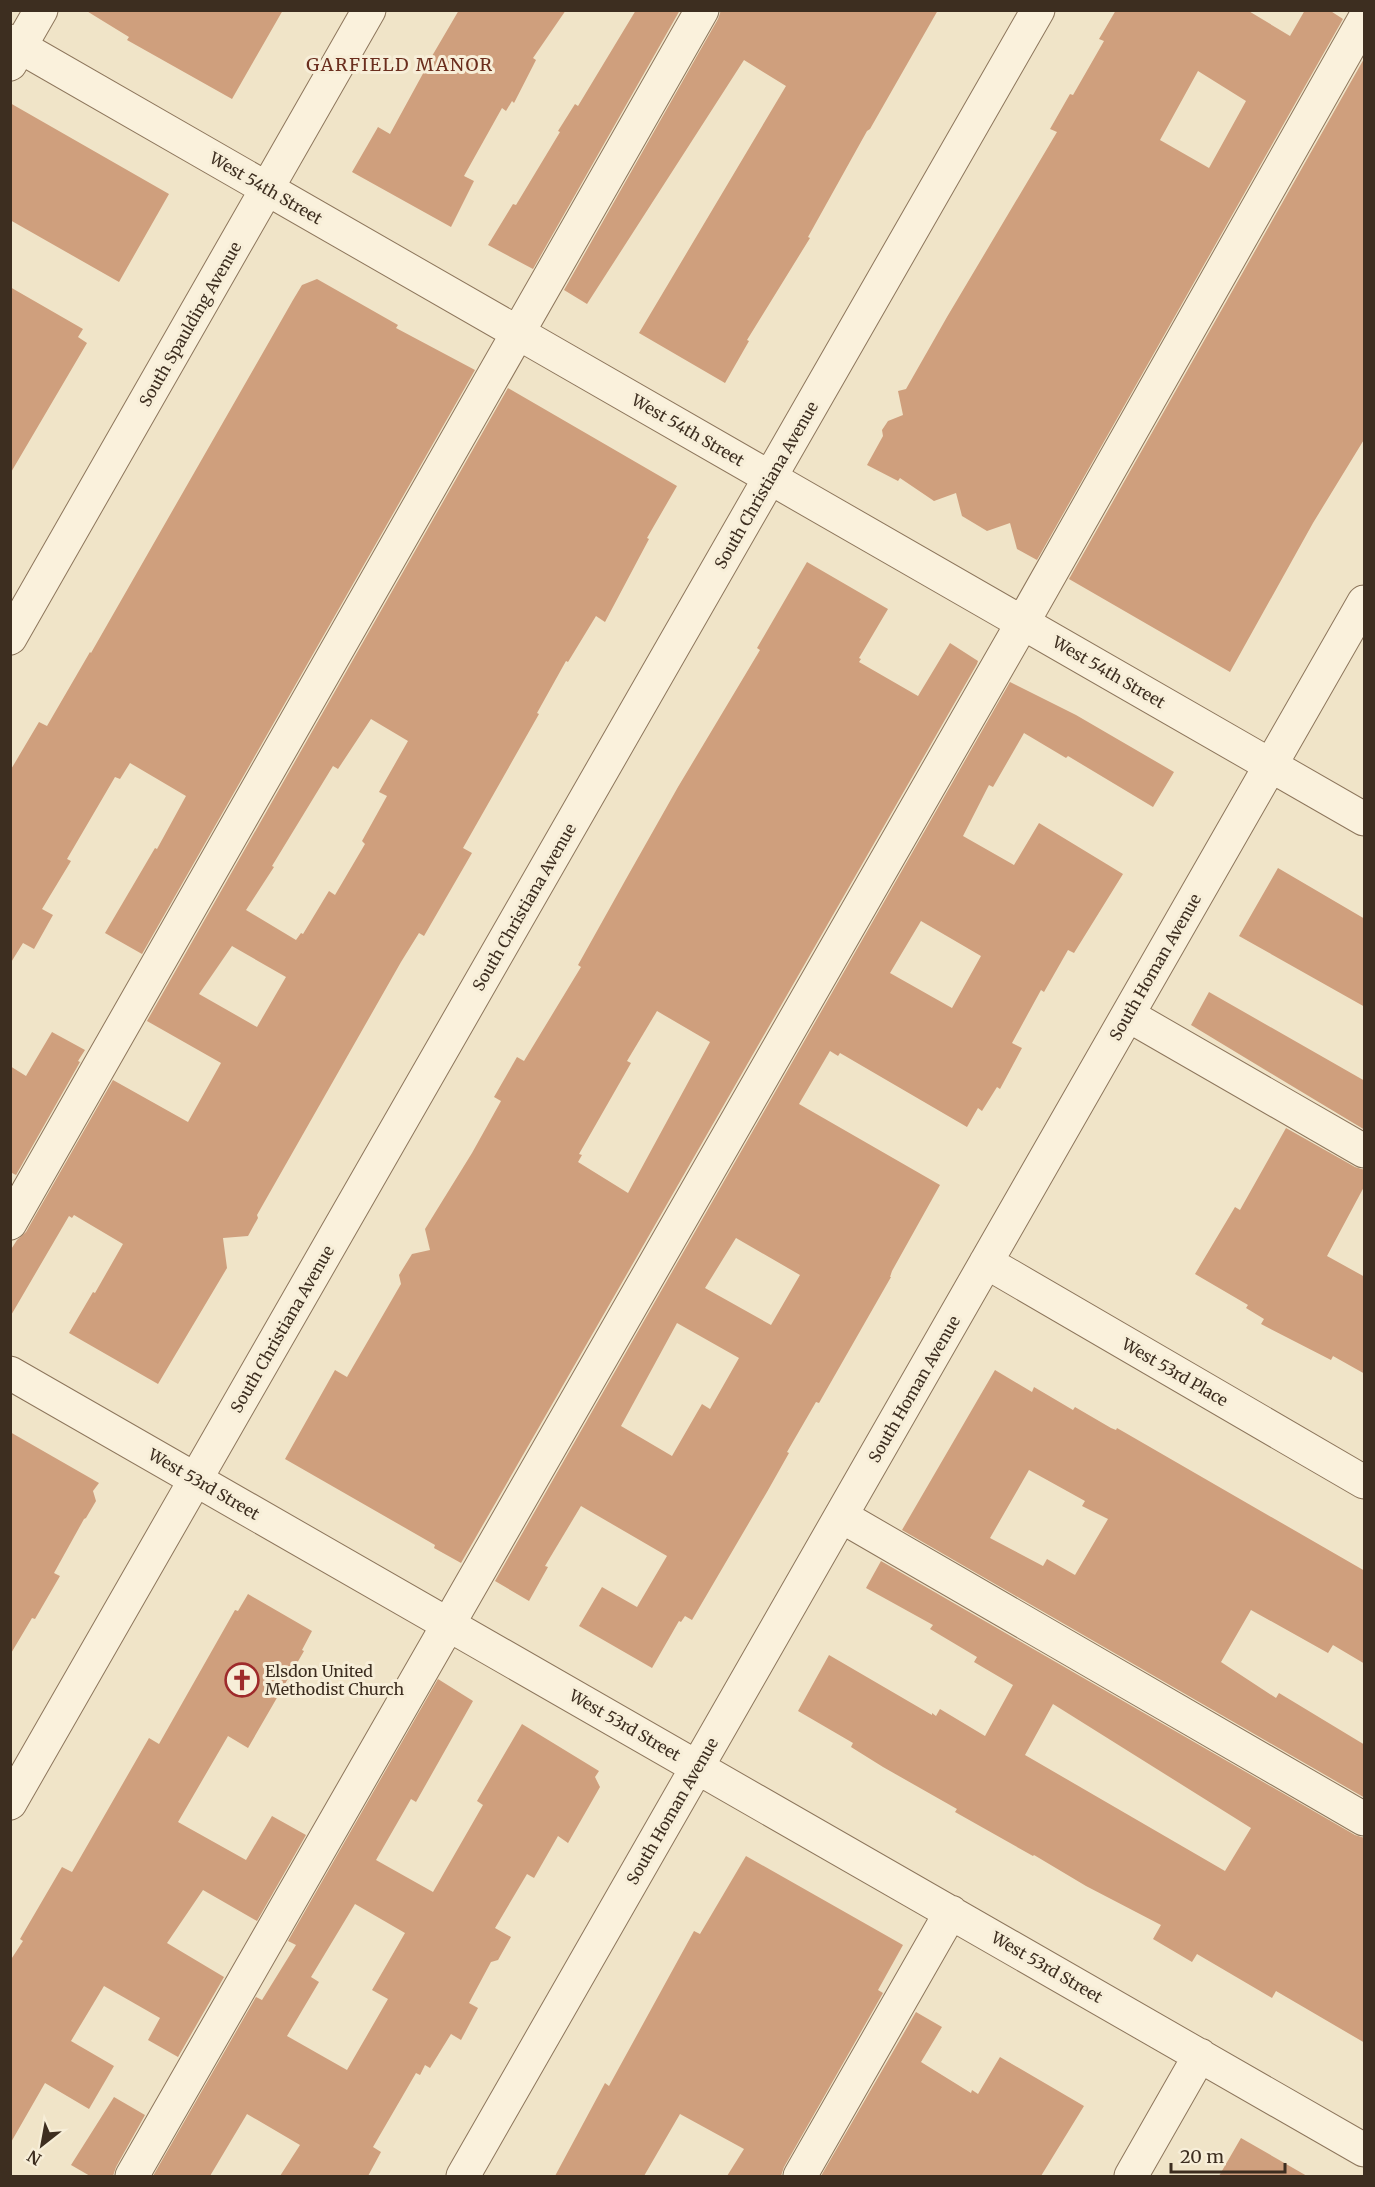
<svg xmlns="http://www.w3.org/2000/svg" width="1375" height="2187" font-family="Merriweather,serif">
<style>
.building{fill:#cf9f7d;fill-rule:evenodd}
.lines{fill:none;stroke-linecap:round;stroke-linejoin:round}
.minor-casing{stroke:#8d765c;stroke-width:35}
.minor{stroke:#faf1dc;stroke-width:33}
.labels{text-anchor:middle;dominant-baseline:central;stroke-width:6;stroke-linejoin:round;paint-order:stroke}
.street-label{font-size:16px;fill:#3d2e20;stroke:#f7eed8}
.poi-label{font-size:16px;fill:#3d2e20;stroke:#f7eed8;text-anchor:start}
.neighbourhood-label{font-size:18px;letter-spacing:1.5px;fill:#6b2e1e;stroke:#f7eed8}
</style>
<rect width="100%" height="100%" fill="#f0e4c8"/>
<path class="building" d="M 85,10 L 283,10 L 232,99 L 127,40 L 129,37 Z
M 459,10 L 566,10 L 533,58 L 536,60 L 514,103 L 512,101 L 506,111 L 502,108 L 464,176 L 474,181 L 451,227 L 352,172 L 378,127 L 390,134 L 426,68 L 425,68 Z
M 636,10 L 680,10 L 533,269 L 488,245 L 513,204 L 516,205 L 560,132 L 558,131 L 575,104 L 578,106 Z
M 721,10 L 938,10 L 870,129 L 867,131 L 808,237 L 810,238 L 747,340 L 749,341 L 725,383 L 639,333 L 786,86 L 744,60 L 587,304 L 564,290 L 718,19 Z
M 1116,10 L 1247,10 L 1290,36 L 1305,10 L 1329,10 L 1343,19 L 1037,560 L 1017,549 L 1010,523 L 987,531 L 962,516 L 956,493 L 934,501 L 900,478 L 898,481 L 867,465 L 883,436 L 882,430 L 888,421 L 903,415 L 898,391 L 906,389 L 947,317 L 1057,132 L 1050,129 L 1070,94 L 1073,95 L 1104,41 L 1099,39 ZM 1198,71 L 1246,101 L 1209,168 L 1160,140 Z
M 1365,57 L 1365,438 L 1313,523 L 1230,672 L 1069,579 Z
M 10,103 L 169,194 L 119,282 L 10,220 Z
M 317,279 L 398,325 L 396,328 L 475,370 L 142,954 L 105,933 L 155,848 L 157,849 L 186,796 L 130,763 L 120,779 L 115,777 L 67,859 L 71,861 L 42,909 L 53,915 L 34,949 L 23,943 L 10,964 L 10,771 L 39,722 L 47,726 L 90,652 L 91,653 L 293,300 L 302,285 Z
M 10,287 L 83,329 L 78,337 L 87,343 L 10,474 Z
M 508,388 L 677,486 L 647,538 L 649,539 L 605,622 L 596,616 L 568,662 L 566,661 L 537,713 L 539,714 L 463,848 L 472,853 L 424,936 L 419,933 L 401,962 L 257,1215 L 258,1218 L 248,1236 L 223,1238 L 227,1268 L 158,1384 L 69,1333 L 93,1292 L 95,1293 L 123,1244 L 74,1215 L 72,1218 L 69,1216 L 10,1317 L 10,1251 L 17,1240 L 26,1232 L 113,1080 L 188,1122 L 221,1063 L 147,1021 ZM 371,719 L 408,741 L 379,792 L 387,796 L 362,841 L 365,844 L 335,895 L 329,891 L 303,934 L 301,933 L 296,940 L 246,910 L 274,867 L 272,866 L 333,766 L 338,769 ZM 232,946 L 286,977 L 257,1027 L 199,994 Z
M 807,562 L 888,609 L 859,658 L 861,659 L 859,662 L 918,696 L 950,643 L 978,661 L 977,664 L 461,1563 L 434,1548 L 435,1545 L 285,1459 L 335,1370 L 347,1377 L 401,1284 L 399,1275 L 412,1254 L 430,1250 L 425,1229 L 472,1153 L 501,1101 L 494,1097 L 517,1057 L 524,1061 L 581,967 L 578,965 L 626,879 L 678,787 L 760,650 L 757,648 ZM 657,1011 L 710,1042 L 628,1193 L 578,1162 L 582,1155 L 579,1154 L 631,1063 L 627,1061 Z
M 1010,682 L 1076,715 L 1174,772 L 1153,807 L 1068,756 L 1066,758 L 1024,733 L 993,787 L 989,785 L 963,836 L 1014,865 L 1039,823 L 1123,874 L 1074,953 L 1068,950 L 1044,992 L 1041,990 L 1012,1043 L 1022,1048 L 1000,1089 L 997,1087 L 982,1111 L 978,1108 L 967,1127 L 840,1053 L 838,1056 L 830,1051 L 799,1104 L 940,1185 L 892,1271 L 890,1277 L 891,1277 L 819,1403 L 816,1402 L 787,1452 L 789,1453 L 767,1492 L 692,1620 L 685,1616 L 681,1622 L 679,1621 L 652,1668 L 579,1626 L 602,1587 L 637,1607 L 667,1556 L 581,1506 L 545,1566 L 548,1567 L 529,1601 L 495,1581 ZM 921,921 L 981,956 L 952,1008 L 890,973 ZM 736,1238 L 800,1275 L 771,1325 L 705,1288 ZM 677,1323 L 739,1358 L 710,1409 L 702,1404 L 672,1456 L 621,1426 Z
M 1278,868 L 1365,919 L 1365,1007 L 1239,936 Z
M 1209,992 L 1365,1081 L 1365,1130 L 1191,1025 Z
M 52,1032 L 85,1050 L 78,1061 L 80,1062 L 16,1175 L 10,1172 L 10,1066 L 26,1076 Z
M 1286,1128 L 1355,1167 L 1365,1170 L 1365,1185 L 1327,1256 L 1365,1277 L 1365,1374 L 1333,1356 L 1331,1360 L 1261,1324 L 1264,1319 L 1246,1308 L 1248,1305 L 1195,1274 L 1235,1207 L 1240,1210 Z
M 995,1370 L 1032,1392 L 1034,1387 L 1073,1410 L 1075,1407 L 1111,1428 L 1116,1430 L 1117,1428 L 1365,1571 L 1365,1664 L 1333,1645 L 1328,1653 L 1251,1610 L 1221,1662 L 1276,1698 L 1279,1693 L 1365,1745 L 1365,1798 L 902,1530 ZM 1029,1470 L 1085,1501 L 1082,1506 L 1108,1519 L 1075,1575 L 1047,1559 L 1043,1566 L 990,1538 Z
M 10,1432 L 99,1483 L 93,1491 L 96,1501 L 86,1518 L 84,1519 L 54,1573 L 60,1576 L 35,1619 L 32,1618 L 10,1655 Z
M 881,1561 L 1355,1835 L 1365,1838 L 1365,2043 L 1276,1991 L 1272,1998 L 1197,1954 L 1192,1962 L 1153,1939 L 1161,1925 L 1086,1886 L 1034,1855 L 1033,1856 L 955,1812 L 957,1809 L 883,1767 L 851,1747 L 853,1743 L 798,1711 L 829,1655 L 932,1715 L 932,1713 L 936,1716 L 940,1709 L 985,1736 L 1013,1685 L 974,1662 L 977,1657 L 930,1629 L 933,1625 L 866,1588 ZM 1053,1704 L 1251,1828 L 1225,1871 L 1025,1755 Z
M 248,1594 L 312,1631 L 302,1650 L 304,1651 L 248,1748 L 228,1736 L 178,1822 L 246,1860 L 272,1816 L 306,1835 L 257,1921 L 203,1890 L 167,1943 L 224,1977 L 178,2057 L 148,2040 L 160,2018 L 104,1986 L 71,2041 L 114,2066 L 89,2109 L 45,2083 L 10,2144 L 10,1961 L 23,1941 L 20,1939 L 62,1867 L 72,1872 L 149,1738 L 159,1744 L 235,1610 L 238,1611 Z
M 438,1679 L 473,1701 L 416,1802 L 411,1799 L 376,1860 L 433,1892 L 483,1805 L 477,1801 L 522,1724 L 599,1771 L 595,1777 L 600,1787 L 568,1843 L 558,1836 L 534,1878 L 527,1874 L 495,1928 L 511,1937 L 498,1960 L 491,1962 L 469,2003 L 478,2008 L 461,2040 L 451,2034 L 430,2068 L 425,2065 L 420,2075 L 416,2073 L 373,2147 L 381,2152 L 368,2176 L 280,2176 L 300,2145 L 247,2114 L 210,2176 L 153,2176 L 256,1997 L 262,2000 L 296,1945 L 288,1941 ZM 355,1904 L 405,1933 L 372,1990 L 388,1999 L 347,2070 L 287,2036 L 319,1982 L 311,1977 Z
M 746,1856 L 903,1945 L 878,1990 L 883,1993 L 784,2167 L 781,2176 L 727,2176 L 744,2149 L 680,2114 L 644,2176 L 555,2176 L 605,2083 L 609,2086 L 694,1931 L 700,1934 Z
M 916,2012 L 942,2027 L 921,2062 L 971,2093 L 972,2090 L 978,2094 L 1000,2057 L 1084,2106 L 1041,2176 L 821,2176 Z
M 114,2097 L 145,2115 L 116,2167 L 113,2176 L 90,2176 L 71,2165 Z
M 1241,2138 L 1307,2176 L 1219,2176 Z"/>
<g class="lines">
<defs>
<path id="minor" d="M 10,41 L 1364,819
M 10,64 L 41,10
M 10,638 L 369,10
M 1128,1015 L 1364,1151
M 10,1223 L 702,10
M 986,1262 L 1364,1482
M 10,1373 L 1364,2150
M 841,1516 L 1364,1819
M 10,1803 L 1038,10
M 132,2176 L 1023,622 L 1364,20
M 463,2176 L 1364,602
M 800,2176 L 951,1912
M 1131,2176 L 1200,2055"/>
</defs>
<use href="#minor" class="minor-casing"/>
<use href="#minor" class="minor"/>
</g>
<defs>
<symbol id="church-ring" viewBox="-11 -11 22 22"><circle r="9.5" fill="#f7eed8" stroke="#9e2a2b" stroke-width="1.5"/><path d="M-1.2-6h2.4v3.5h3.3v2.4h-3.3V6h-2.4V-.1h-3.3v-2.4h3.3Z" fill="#9e2a2b"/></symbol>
</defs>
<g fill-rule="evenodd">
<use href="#church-ring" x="223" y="1661" width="38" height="38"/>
</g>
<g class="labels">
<g class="street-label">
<text transform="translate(266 188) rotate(30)">West 54th Street</text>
<text transform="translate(190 324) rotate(-60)">South Spaulding Avenue</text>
<text transform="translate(688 430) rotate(30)">West 54th Street</text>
<text transform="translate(766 485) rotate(-60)">South Christiana Avenue</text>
<text transform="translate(1109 672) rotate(30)">West 54th Street</text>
<text transform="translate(524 907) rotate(-60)">South Christiana Avenue</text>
<text transform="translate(1155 967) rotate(-60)">South Homan Avenue</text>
<text transform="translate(282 1329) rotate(-60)">South Christiana Avenue</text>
<text transform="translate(1175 1372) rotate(30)">West 53rd Place</text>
<text transform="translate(914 1389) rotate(-60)">South Homan Avenue</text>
<text transform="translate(204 1484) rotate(30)">West 53rd Street</text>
<text transform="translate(625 1725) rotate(30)">West 53rd Street</text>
<text transform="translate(672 1811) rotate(-60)">South Homan Avenue</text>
<text transform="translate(1047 1967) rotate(30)">West 53rd Street</text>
</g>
<g class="poi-label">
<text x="265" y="1671">Elsdon United<tspan x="265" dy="18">Methodist Church</tspan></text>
</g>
<g class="neighbourhood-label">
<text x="400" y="64">GARFIELD MANOR</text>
</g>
</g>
<rect width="1375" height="2187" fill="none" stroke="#3d2e20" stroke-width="24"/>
<g transform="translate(42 2145) rotate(211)" stroke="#f7eed8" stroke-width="4.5" paint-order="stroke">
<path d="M0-4.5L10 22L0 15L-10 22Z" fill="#3d2e20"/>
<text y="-9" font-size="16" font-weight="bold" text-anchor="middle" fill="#3d2e20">N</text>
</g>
<path d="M1171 2163v9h114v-9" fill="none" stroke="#3d2e20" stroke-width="3"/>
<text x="1180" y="2163" font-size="18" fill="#3d2e20" stroke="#f7eed8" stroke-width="4.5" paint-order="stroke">20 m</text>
</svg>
